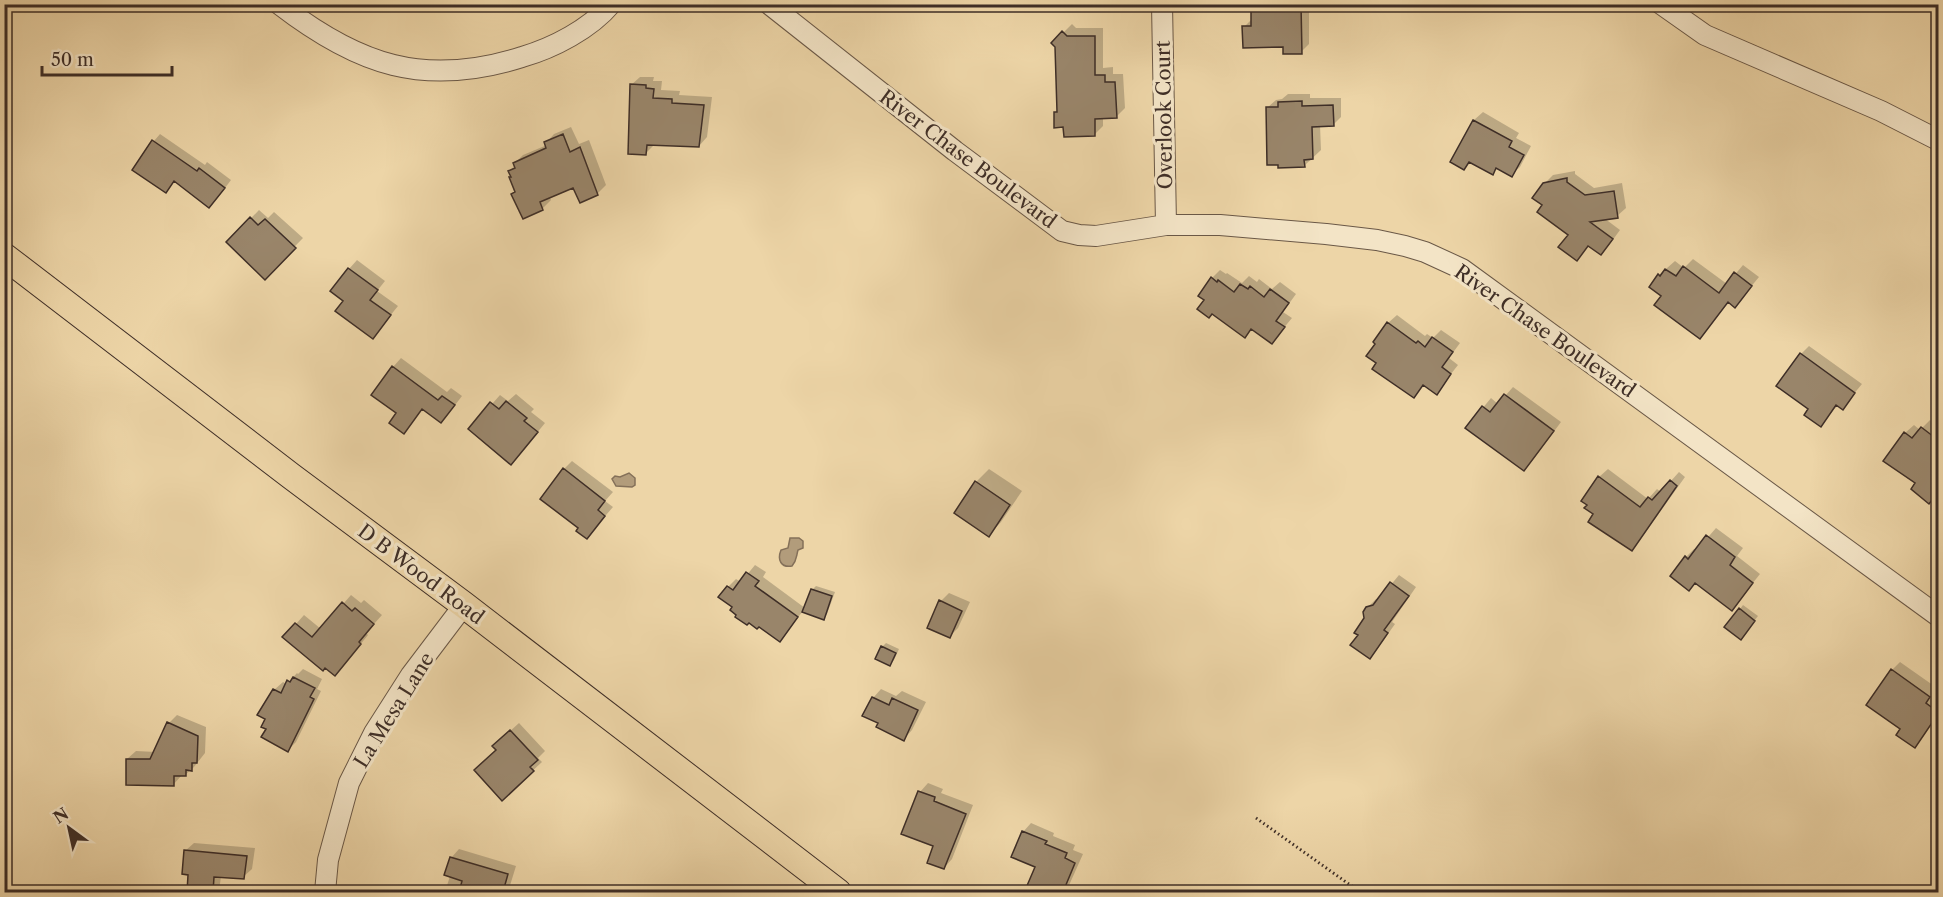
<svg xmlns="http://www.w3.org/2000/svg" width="1943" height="897" font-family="'Libre Caslon Text',serif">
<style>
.water{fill:#b29c7b;stroke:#847059;stroke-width:1.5}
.shadow{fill:#0003}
.building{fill:#99856a;stroke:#3e2e27;stroke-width:1.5}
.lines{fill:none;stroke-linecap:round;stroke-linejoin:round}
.minor-casing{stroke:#6a5847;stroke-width:22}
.major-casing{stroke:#3e2e27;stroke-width:28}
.path{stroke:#3e2e27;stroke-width:3;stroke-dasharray:1.5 3;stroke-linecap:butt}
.minor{stroke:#f3e4c6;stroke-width:20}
.major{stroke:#edd5a7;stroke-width:26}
.labels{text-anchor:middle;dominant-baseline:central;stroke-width:6;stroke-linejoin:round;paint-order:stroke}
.street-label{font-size:20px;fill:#3e2e27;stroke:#f3e4c6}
</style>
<rect width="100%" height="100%" fill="#edd5a7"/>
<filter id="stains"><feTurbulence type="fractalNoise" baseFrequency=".00333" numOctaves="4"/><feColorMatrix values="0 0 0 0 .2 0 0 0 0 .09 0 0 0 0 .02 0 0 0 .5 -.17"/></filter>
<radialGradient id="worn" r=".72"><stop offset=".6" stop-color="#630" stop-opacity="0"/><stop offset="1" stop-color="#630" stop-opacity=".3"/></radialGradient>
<path class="water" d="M 629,473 L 635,478 L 635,485 L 632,487 L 616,486 L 612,479 L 615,476 L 620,477 Z
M 790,538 L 799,538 L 803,541 L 803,548 L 798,550 C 796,557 797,560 792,566 C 781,568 777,560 781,550 L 788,548 Z"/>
<path class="shadow" d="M 1252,4 L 1309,4 L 1309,44 L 1301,52 L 1244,27 L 1253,18 Z
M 1072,24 L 1076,28 L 1103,28 L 1103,68 L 1113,67 L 1113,74 L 1123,74 L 1125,108 L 1116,117 L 1103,117 L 1103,126 L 1095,134 L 1065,126 L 1055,113 L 1058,109 L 1056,47 L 1053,43 Z
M 640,77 L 654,77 L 653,81 L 662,81 L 661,90 L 680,91 L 679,95 L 712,97 L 707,137 L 699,146 L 654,145 L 646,153 L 631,85 Z
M 1288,94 L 1310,94 L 1310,98 L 1341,98 L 1341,117 L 1333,125 L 1320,125 L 1321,150 L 1304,166 L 1267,108 L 1276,100 L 1282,99 Z
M 1483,112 L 1519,133 L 1516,138 L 1531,146 L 1520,167 L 1511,175 L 1498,168 L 1492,173 L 1471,161 L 1464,168 L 1452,161 L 1474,120 Z
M 571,127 L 579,144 L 589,140 L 606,185 L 597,194 L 574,186 L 549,196 L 551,200 L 542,209 L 513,194 L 516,191 L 510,171 L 515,165 L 515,163 L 523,155 L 547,145 L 546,143 L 554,134 Z
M 160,134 L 205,165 L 207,162 L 231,180 L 216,200 L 175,180 L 166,191 L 134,169 L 154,141 Z
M 1575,171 L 1575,174 L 1594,188 L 1622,183 L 1626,208 L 1617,216 L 1604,218 L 1620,230 L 1609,245 L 1601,254 L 1589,245 L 1577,259 L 1570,234 L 1544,205 L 1544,184 L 1553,175 Z
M 259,210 L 268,218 L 274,212 L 303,238 L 265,277 L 228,242 Z
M 1693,259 L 1727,284 L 1743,265 L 1759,277 L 1735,306 L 1730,301 L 1700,337 L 1663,296 L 1659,275 L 1675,261 L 1684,268 Z
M 357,260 L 385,281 L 377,291 L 398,306 L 373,337 L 345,300 L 349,269 Z
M 1220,270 L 1226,274 L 1227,273 L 1242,283 L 1249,276 L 1257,282 L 1259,279 L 1272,289 L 1280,282 L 1296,294 L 1283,312 L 1292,318 L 1272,342 L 1253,328 L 1245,336 L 1206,299 L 1212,278 Z
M 1397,315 L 1425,336 L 1427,334 L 1433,338 L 1441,330 L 1460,343 L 1449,358 L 1458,365 L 1436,393 L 1425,384 L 1413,396 L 1378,363 L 1388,323 Z
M 1809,346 L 1862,384 L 1842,408 L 1838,405 L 1821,425 L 1810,409 L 1801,354 Z
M 401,358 L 447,392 L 451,388 L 462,396 L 449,413 L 423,408 L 404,432 L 398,413 L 393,367 Z
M 1513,387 L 1561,422 L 1532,461 L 1524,469 L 1467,427 L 1491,398 L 1498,404 Z
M 516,394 L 534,409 L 531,412 L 545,423 L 519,455 L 470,429 L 500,395 L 508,401 Z
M 1930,420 L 1938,426 L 1938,492 L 1929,502 L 1917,483 L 1905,433 L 1914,425 L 1920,430 Z
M 572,461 L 613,492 L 605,501 L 613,507 L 587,537 L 580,528 L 564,469 Z
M 989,469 L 1022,491 L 1001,522 L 989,535 L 956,512 L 976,482 Z
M 1608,469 L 1648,499 L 1657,489 L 1661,492 L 1679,472 L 1685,477 L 1640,540 L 1632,549 L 1595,514 L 1599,477 Z
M 1716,528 L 1743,548 L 1737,556 L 1760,574 L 1732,609 L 1696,582 L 1686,557 L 1694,549 L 1696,551 Z
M 755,565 L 766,572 L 763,577 L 805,608 L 812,590 L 816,586 L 835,592 L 827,614 L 823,618 L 803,611 L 780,640 L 734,607 L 728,587 L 736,579 L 741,582 Z
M 1399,575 L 1416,587 L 1392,622 L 1395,624 L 1378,648 L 1369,657 L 1360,635 L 1366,618 L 1367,608 L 1376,599 L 1380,598 Z
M 949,593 L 970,602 L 958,628 L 949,637 L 941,601 Z
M 351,595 L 361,603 L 364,600 L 382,615 L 366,633 L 368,635 L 343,666 L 296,624 L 304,615 L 321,629 Z
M 1743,605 L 1758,616 L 1744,634 L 1740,609 Z
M 886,643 L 899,649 L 894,660 L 890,664 L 882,647 Z
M 1900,662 L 1937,688 L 1933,694 L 1938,698 L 1938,715 L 1914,746 L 1902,729 L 1892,670 Z
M 303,669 L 322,679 L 317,689 L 321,691 L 296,742 L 288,750 L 268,728 L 274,690 L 283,682 L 287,684 L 297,673 L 298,674 Z
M 881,689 L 896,696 L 902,691 L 926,702 L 912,730 L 904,739 L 880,722 L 873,698 Z
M 177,715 L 206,727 L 205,753 L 194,767 L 185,775 L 182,775 L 173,785 L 127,759 L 136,751 L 156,752 L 169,723 Z
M 519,723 L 545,751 L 538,758 L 542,762 L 502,799 L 498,750 L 494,746 Z
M 928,783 L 943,789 L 941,793 L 973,805 L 952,859 L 944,868 L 935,845 L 920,792 Z
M 1031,823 L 1054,833 L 1053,836 L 1075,845 L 1073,850 L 1083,854 L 1066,892 L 1040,892 L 1028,888 L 1037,866 L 1023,832 Z
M 194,843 L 255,848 L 252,869 L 243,877 L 221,876 L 219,892 L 188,892 L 190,873 L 185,851 Z
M 459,849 L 516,866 L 508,892 L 445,892 L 450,876 L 451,858 Z"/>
<path class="building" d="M 1251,4 L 1301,4 L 1302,54 L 1283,54 L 1283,47 L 1243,48 L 1242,26 L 1251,26 Z
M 1062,31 L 1067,36 L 1095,36 L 1095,75 L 1105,75 L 1105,82 L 1115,82 L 1117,118 L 1095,119 L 1095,136 L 1064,137 L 1063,127 L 1054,128 L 1054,112 L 1057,112 L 1055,47 L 1051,43 Z
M 630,84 L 646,85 L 646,88 L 654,89 L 653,98 L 672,99 L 672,103 L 704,105 L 699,147 L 647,145 L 646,155 L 628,154 Z
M 1302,101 L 1302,106 L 1333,105 L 1334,126 L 1312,127 L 1313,159 L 1304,160 L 1305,167 L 1278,168 L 1278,165 L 1267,165 L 1266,107 L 1278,107 L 1278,102 Z
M 1473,120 L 1512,141 L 1509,147 L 1524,155 L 1512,177 L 1496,168 L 1493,175 L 1469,162 L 1464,170 L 1450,162 Z
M 563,134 L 570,152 L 580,147 L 598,195 L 580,203 L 573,188 L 540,202 L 543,210 L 523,219 L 511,194 L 515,192 L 509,177 L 511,177 L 508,171 L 515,168 L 513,163 L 546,148 L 544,142 Z
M 152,140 L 197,171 L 199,168 L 225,188 L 209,208 L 174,181 L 166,193 L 132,170 Z
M 1567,178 L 1567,182 L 1585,195 L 1614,191 L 1618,218 L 1590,222 L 1613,239 L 1601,255 L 1588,246 L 1577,261 L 1558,247 L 1568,235 L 1537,212 L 1542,205 L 1532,198 L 1543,183 Z
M 250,217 L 258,225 L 265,219 L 296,248 L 265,280 L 226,242 Z
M 1683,266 L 1719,293 L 1734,272 L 1752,286 L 1735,308 L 1728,302 L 1700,339 L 1654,305 L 1661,296 L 1649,287 L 1658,274 L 1660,276 L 1665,269 L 1676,276 Z
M 348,268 L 378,290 L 370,300 L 391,315 L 373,339 L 335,311 L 343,301 L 330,291 Z
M 1211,277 L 1217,282 L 1218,280 L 1234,292 L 1240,284 L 1248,289 L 1250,286 L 1264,297 L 1270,289 L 1289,303 L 1276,321 L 1285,327 L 1272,344 L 1251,329 L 1245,338 L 1212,314 L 1209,318 L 1197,309 L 1204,300 L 1198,296 Z
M 1387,322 L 1416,343 L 1418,341 L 1425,347 L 1432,337 L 1453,352 L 1442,367 L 1451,374 L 1437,395 L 1423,385 L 1414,398 L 1372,369 L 1376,363 L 1366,356 L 1375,344 L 1373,342 Z
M 1800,353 L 1855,393 L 1843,410 L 1836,405 L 1821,427 L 1804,415 L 1808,409 L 1776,386 Z
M 392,366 L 438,400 L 442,396 L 455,405 L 441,423 L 422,409 L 404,434 L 389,423 L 396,413 L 371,395 Z
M 1504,394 L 1554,431 L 1524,471 L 1465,428 L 1482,406 L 1490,412 Z
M 506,401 L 527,418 L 524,421 L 538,432 L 511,465 L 468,429 L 490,402 L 499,409 Z
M 1921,427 L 1938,440 L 1938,492 L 1929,504 L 1911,489 L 1915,483 L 1883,461 L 1904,432 L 1912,438 Z
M 563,468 L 605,501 L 598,510 L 605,516 L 587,539 L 576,531 L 578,528 L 540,499 Z
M 1598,476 L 1640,507 L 1648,497 L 1652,500 L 1670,480 L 1677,486 L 1632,551 L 1588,522 L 1593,514 L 1584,508 L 1587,505 L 1581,501 Z
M 975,481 L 1010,505 L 989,537 L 954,513 Z
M 1706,535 L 1735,557 L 1730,565 L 1753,583 L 1732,611 L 1695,583 L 1689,591 L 1670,576 L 1685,556 L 1688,559 Z
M 746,572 L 759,581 L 755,586 L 798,617 L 780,642 L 759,627 L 757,629 L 749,623 L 747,625 L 735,617 L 736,615 L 730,610 L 732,607 L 718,597 L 727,586 L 733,590 Z
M 1390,582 L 1409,596 L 1384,630 L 1388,633 L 1370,659 L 1350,645 L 1358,635 L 1354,633 L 1364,618 L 1363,612 L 1366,607 L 1373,605 Z
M 811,589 L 832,596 L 824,620 L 802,612 Z
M 939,600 L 962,611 L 950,638 L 927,628 Z
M 342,602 L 352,611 L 355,608 L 374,624 L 359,642 L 361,644 L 335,676 L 325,668 L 323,671 L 282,637 L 295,623 L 312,637 Z
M 1739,608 L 1755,621 L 1741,640 L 1724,627 Z
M 881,646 L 896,653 L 890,666 L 875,659 Z
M 1891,669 L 1930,697 L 1926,703 L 1938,712 L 1938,714 L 1915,748 L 1896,735 L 1900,729 L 1866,705 Z
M 293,677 L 315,688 L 310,697 L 314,699 L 288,752 L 261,737 L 266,729 L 261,727 L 265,719 L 257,715 L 273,689 L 281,693 L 287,680 L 290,682 Z
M 872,697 L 889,705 L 892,698 L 918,710 L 904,741 L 876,727 L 878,723 L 862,716 Z
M 167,722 L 198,736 L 197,763 L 192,763 L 192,771 L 186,770 L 186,776 L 174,776 L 174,786 L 126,785 L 126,759 L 150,759 Z
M 510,730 L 538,760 L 530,767 L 534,771 L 502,801 L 474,770 L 496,750 L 492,746 Z
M 918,791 L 935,797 L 934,801 L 966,814 L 944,869 L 927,863 L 933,846 L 901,834 Z
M 1022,831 L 1047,841 L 1045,844 L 1067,853 L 1065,858 L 1075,863 L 1063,892 L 1036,892 L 1026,888 L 1035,867 L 1011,857 Z
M 184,850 L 247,856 L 244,879 L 214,877 L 213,892 L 187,892 L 188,875 L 182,874 Z
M 450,857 L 508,874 L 503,892 L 459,892 L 462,881 L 444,875 Z"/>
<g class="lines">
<defs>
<path id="minor" d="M 279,4 C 358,65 424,88 522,57 C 553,48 590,29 611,4
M 769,4 L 955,151 L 1062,231 L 1079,235 L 1096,236 L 1166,225 L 1220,225 L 1326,234 L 1377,240 L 1405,246 L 1425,252 L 1462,269 L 1938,616
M 1162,4 L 1166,225
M 1661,4 L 1705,35 L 1881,111 L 1938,140
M 325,892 L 328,860 L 349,783 L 374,733 L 411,675 L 464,605"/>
<path id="major" d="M 4,256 L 291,476 L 464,605 L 838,892"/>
</defs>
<use href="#minor" class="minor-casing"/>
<use href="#major" class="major-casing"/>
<path class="path" d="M 1256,818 L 1360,892"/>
<use href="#minor" class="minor"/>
<use href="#major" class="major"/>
</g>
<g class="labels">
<g class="street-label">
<text transform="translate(1164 115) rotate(-91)">Overlook Court</text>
<text transform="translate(968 159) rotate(37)">River Chase Boulevard</text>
<text transform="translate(1545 331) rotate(35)">River Chase Boulevard</text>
<text transform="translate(421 574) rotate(37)">D B Wood Road</text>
<text transform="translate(394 710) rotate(-58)">La Mesa Lane</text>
</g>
</g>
<rect width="1943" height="897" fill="none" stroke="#edd5a7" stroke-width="24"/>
<rect x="6" y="6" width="1931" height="885" fill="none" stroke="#3e2e27" stroke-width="3"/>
<rect x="12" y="12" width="1919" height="873" fill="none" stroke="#3e2e27" stroke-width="1.5"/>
<g transform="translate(69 828) rotate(327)" stroke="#f3e4c6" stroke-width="4.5" paint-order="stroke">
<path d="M0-4.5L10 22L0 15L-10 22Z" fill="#3e2e27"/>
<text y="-9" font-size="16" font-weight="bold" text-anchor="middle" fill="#3e2e27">N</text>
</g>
<path d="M42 66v9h130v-9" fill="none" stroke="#3e2e27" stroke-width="3"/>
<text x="51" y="66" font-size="18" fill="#3e2e27" stroke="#f3e4c6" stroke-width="4.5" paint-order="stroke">50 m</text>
<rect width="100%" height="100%" filter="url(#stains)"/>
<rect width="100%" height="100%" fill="url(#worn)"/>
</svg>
